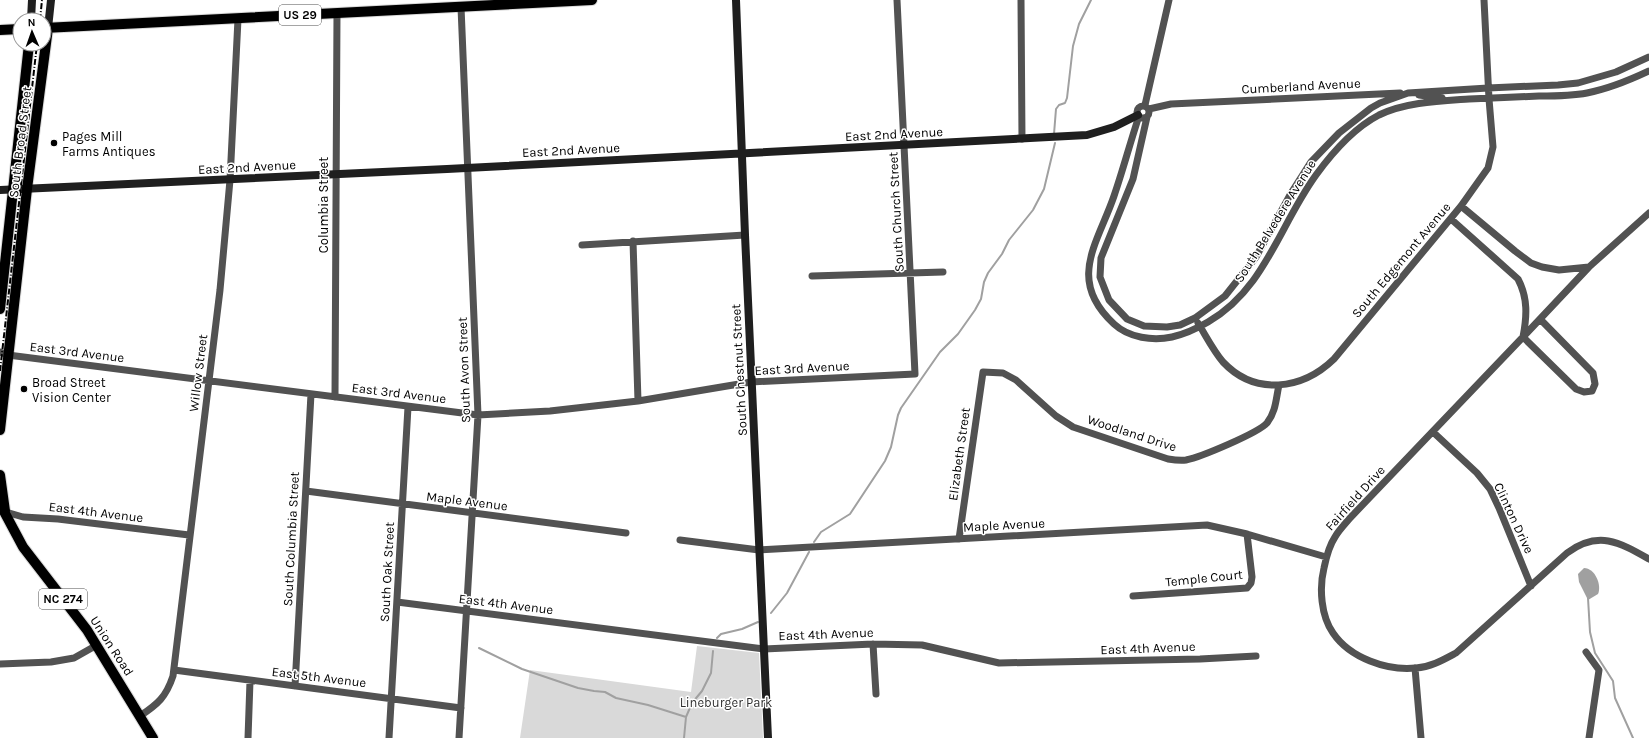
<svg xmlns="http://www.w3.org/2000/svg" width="1649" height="738" font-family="Karla,sans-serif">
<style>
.green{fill:#d9d9d9}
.water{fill:#a0a0a0}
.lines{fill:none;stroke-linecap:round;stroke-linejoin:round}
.stream{stroke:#a0a0a0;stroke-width:2}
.primary-casing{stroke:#dbdbdb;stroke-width:12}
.street{stroke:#525252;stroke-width:7}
.secondary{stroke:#1f1f1f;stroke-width:8}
.primary{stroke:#000;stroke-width:10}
.rail{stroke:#000;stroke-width:2;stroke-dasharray:6 2 1 2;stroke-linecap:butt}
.poi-dot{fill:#000;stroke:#fff;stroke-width:1.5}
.labels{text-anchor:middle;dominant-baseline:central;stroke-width:3;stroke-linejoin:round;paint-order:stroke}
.shield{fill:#fff;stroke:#4c4c4c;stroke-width:1}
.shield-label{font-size:12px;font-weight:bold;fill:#000}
.street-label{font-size:13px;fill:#000;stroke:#fff}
.poi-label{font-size:13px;fill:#000;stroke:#fff;text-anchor:start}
.park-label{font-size:13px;fill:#303030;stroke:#fff}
</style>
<rect width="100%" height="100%" fill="#fff"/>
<path class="green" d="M 697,646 L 759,653 L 763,738 L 520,738 L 530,670 L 691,692 Z"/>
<path class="water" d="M 1584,568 C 1595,568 1602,585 1598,594 L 1588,600 L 1579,582 L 1578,574 Z"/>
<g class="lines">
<path class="stream" d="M 1054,134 L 1056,109 L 1059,105 L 1065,103 L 1067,98 L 1073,46 L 1079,24 L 1091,0
M 814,542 L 821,532 L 850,514 L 885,461 L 891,447 L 898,415 L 901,408 L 940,352 L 958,334 L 975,310 L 981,299 L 984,282 L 988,273 L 1002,254 L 1009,240 L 1033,210 L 1044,189 L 1055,143
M 1588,598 L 1590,632 L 1595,653 L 1613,681 L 1615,698 L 1633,738
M 771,613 L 787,593 L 809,552
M 717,638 L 721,634 L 742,629 L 758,622
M 479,648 L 522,669 L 578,688 L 594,691 L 605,692 L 616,698 L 648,705 L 686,717
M 684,738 L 686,717 L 692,703 L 702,691 L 711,673 L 713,651"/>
<defs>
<path id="primary" d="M 44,28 L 592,0
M 0,30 L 20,29
M 0,309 L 29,44
M 0,430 L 27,189 L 48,28
M 0,475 L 5,511
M 0,504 L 23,547 L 87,630 L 153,738"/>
</defs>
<use href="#primary" class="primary-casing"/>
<path class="street" d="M 1021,0 L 1022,139
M 1419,95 L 1442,98
M 1145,105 L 1169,0
M1137 112a6 6 0 1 1 12 0a6 6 0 1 1-12 0Z
M 1149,109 L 1171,104 L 1400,93
M 1139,116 C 1130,143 1123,170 1114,196 C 1098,243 1066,280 1114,324 C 1129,338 1153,341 1172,337 C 1185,334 1196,329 1208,322 C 1265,289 1279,226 1316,175 C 1332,153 1354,128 1379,115 C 1406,102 1440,101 1469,99 C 1492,98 1516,97 1539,96 C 1555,96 1572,96 1587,93 C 1608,89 1630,80 1649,71
M 1147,117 L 1133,179 L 1101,258 L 1100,277 L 1109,300 L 1127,319 L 1144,326 L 1167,327 L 1180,325 L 1195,318 L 1225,296 L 1256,257 L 1290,195 L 1311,162 L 1339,133 L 1371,108 L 1380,103 L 1408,93 L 1488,88 L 1558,85 L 1578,83 L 1616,72 L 1649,57
M 1461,206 L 1515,251 L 1531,263 L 1542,267 L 1559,270 L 1589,267 L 1649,213
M 1451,219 L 1518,279 C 1528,298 1527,316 1523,337 L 1350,518 C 1345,524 1339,530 1335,537 C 1329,546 1326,558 1324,568 C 1319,588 1321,616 1333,633 C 1350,658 1387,671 1416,668 C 1431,667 1443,660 1456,653 L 1567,553 C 1598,530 1619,542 1649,559
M 633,241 L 638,401
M 582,245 L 745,235
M 812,276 L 943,272
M 1540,319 L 1593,373 L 1595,384 L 1592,391 L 1584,392 L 1576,389 L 1523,337 L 1589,267
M 1198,323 C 1206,336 1213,350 1223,362 C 1255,396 1302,390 1334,359 L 1461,206 L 1488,168 L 1493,147 L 1489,99 L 1484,0
M 0,352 L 8,355 L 478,415 L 550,411 L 638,401 L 751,382 L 915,374 L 897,0
M 335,397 L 337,13
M 1433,432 L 1477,473 L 1490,489 L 1499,508 L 1531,586
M 306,491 L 626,533
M 2,511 L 23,517 L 58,519 L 189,535
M 959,539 L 983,372 L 1003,373 L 1016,380 L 1056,416 L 1073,427 L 1168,459 C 1174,460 1180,461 1186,460 C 1201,457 1258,433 1267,423 C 1276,412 1276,398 1279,385
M 680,540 L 759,550 L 1207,525 L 1247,534 L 1326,557
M 1133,596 L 1247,588 L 1251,583 L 1252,577 L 1247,534
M 397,602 L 764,649 L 873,644 L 922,645 L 999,663 L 1200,659 L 1256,656
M 873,644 L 876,694
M 1586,652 L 1599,670 L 1589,738
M 0,664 L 51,662 L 74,658 L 97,645
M 1415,668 L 1421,738
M 174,670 L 461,708
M 295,686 L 311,394
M 140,716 C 158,704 166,697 173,676 L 220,290 L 230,180 L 238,19
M 248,738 L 250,681
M 389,738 L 408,407
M 459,738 L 478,415 L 461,7"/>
<path class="secondary" d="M 736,0 L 745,235 L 768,738
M 31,20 L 32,0
M 48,28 L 51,0
M 0,190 L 447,169 L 1087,135 L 1114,127 L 1138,115"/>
<use href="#primary" class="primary"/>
<path class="rail" d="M 40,20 L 42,0
M 0,371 L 37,44"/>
</g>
<g class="poi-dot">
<circle cx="54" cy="143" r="4"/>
<circle cx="24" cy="389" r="4"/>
</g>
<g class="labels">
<g class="shield">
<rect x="279" y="5" width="42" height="20" rx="3"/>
<rect x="39" y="589" width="48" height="20" rx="3"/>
</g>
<g class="shield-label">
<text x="300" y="15">US 29</text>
<text x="63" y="599">NC 274</text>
</g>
<g class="street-label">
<text transform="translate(1301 86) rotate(-3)">Cumberland Avenue</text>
<text transform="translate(894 134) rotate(-3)">East 2nd Avenue</text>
<text transform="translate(20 142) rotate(-83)">South Broad Street</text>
<text transform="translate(571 150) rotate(-3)">East 2nd Avenue</text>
<text transform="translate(247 167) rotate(-3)">East 2nd Avenue</text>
<text transform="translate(323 205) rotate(-90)">Columbia Street</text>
<text transform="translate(896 212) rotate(-93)">South Church Street</text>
<text transform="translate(1275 221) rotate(-58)">South Belvedere Avenue</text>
<text transform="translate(1401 260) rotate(-50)">South Edgemont Avenue</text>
<text transform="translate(77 352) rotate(7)">East 3rd Avenue</text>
<text transform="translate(802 368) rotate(-3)">East 3rd Avenue</text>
<text transform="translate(464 370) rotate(-92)">South Avon Street</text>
<text transform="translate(739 370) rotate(-93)">South Chestnut Street</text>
<text transform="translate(198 373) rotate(-83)">Willow Street</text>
<text transform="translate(399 393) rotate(7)">East 3rd Avenue</text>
<text transform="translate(1132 433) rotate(18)">Woodland Drive</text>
<text transform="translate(959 454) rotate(-82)">Elizabeth Street</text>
<text transform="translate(1355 498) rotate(-48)">Fairfield Drive</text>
<text transform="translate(467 501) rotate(7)">Maple Avenue</text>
<text transform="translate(96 512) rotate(7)">East 4th Avenue</text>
<text transform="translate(1514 518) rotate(65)">Clinton Drive</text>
<text transform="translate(1004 525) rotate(-3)">Maple Avenue</text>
<text transform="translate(291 539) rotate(-87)">South Columbia Street</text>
<text transform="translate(387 572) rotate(-87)">South Oak Street</text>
<text transform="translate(1204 578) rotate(-6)">Temple Court</text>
<text transform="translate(506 604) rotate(7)">East 4th Avenue</text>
<text transform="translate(826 634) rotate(-2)">East 4th Avenue</text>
<text transform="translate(112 646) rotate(57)">Union Road</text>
<text transform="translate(1148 648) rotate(-2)">East 4th Avenue</text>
<text transform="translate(319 677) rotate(7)">East 5th Avenue</text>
</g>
<g class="poi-label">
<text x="62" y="136">Pages Mill<tspan x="62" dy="15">Farms Antiques</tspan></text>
<text x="32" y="382">Broad Street<tspan x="32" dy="15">Vision Center</tspan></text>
</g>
<g class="park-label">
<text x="726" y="702">Lineburger Park</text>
</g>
</g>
<g transform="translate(32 32) rotate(358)"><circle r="19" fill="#ffffff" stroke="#999999"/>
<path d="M0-3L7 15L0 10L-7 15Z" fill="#000000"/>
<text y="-6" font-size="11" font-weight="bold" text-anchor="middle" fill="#000000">N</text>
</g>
</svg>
